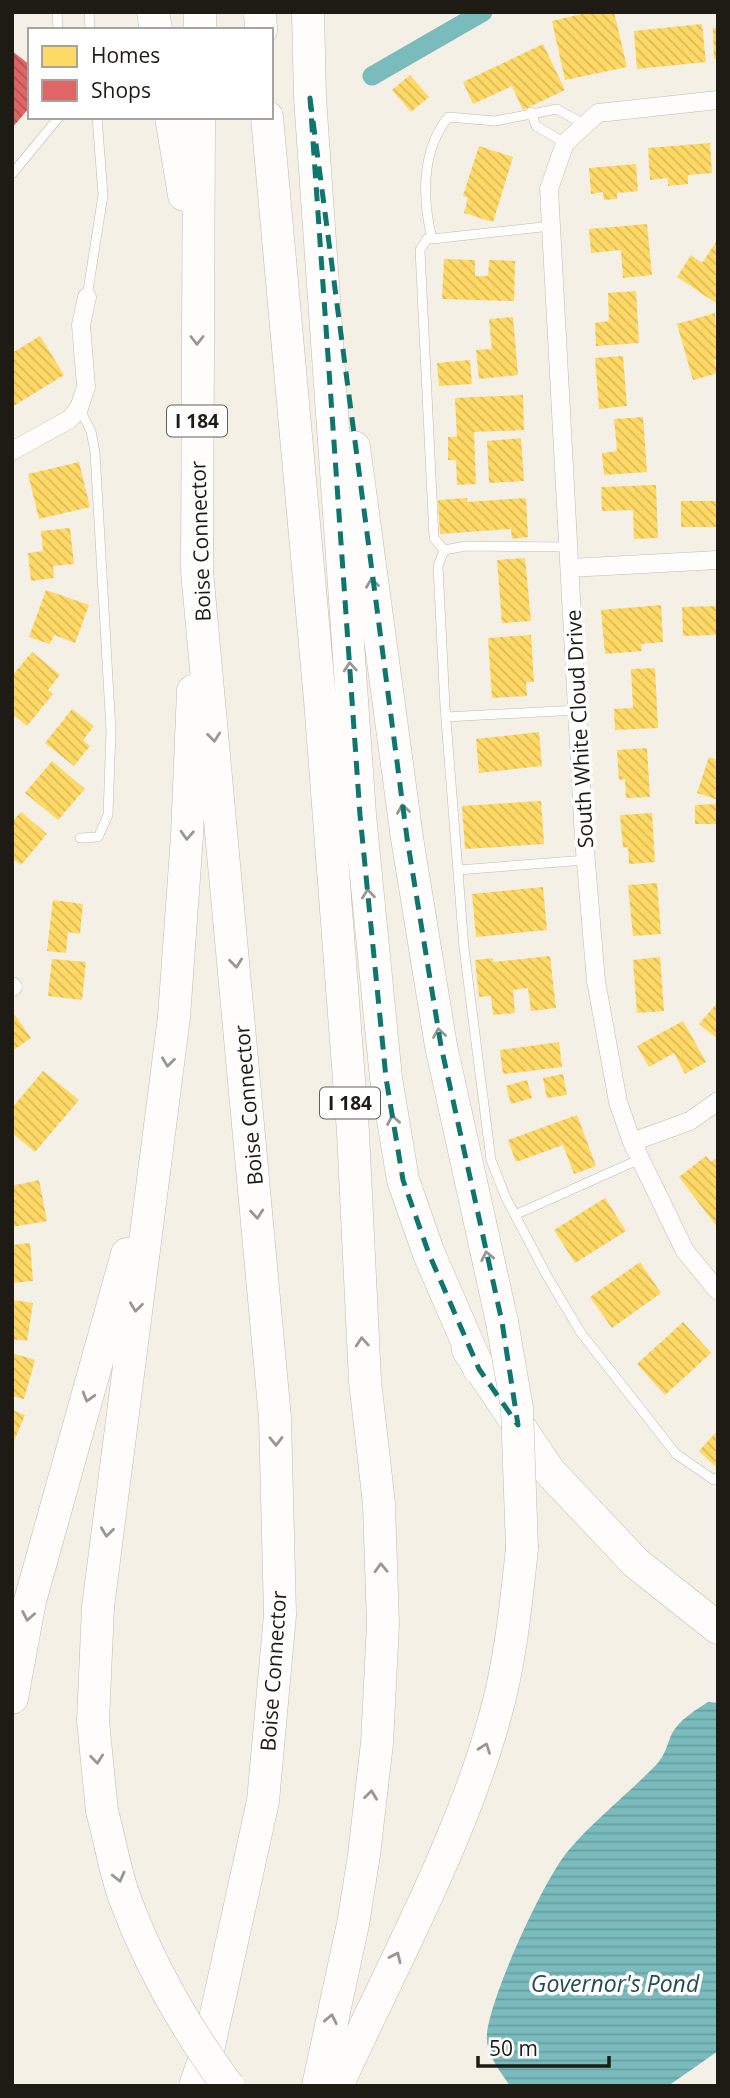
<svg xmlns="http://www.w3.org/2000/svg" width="730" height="2098" font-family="'Open Sans',sans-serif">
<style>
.water{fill:url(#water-rules)}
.homes{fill:url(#homes-back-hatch)}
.shops{fill:url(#shops-back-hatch)}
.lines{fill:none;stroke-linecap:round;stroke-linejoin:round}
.canal{stroke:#7abbbd;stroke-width:19}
.service-casing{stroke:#bfbbb3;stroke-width:10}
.minor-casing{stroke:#bfbbb3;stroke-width:19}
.motorway-casing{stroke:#bfbbb3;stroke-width:33}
.service{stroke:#fefdfb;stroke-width:9}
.minor{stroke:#fefdfb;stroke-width:18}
.motorway{stroke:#fefdfb;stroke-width:32}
.motorway-bridge-casing{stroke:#bfbbb3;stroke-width:33;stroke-linecap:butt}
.motorway-bridge{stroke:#fefdfb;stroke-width:32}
.oneway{stroke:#999794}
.marked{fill:none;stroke:#0f766e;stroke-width:5;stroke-dasharray:14 9;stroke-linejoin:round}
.labels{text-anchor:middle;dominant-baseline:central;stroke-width:7;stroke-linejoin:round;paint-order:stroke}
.shield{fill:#fff;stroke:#625f5b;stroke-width:2}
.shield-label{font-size:19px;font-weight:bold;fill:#1e1b15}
.street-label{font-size:21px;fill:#1e1b15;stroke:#fff}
.water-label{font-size:23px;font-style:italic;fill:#234d51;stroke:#fff}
</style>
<defs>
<pattern id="water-rules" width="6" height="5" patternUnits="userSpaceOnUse" patternTransform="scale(1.75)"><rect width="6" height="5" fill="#7abbbd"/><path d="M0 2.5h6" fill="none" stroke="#69a0a2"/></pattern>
<pattern id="homes-back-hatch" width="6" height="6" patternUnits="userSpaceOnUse" patternTransform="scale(1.75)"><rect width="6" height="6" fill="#ffd966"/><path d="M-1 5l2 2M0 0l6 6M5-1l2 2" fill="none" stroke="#daba58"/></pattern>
<pattern id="shops-back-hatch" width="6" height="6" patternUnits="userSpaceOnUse" patternTransform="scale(1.75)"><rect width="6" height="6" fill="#e06666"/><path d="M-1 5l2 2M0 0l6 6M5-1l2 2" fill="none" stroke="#b55353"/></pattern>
</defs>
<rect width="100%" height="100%" fill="#f5f0e6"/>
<path class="water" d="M 708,1702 L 718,1703 L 718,2051 L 668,2086 L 510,2086 C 500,2071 485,2053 487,2034 C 490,1997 544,1879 568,1851 C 594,1820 628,1794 656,1765 C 664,1756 666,1749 670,1738 C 676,1722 694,1711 708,1702 Z"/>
<path class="homes" d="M 590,12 L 614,12 L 627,67 L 565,80 L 552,21 Z
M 702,24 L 706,62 L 637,69 L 634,31 Z
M 713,28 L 718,28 L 718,59 L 714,59 Z
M 543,44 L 565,90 L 523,110 L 512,86 L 473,104 L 463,82 Z
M 410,75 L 429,97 L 411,112 L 392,90 Z
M 710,143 L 712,173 L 688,175 L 688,184 L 668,186 L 668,178 L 650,180 L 648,148 Z
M 479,146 L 513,157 L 493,222 L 464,213 L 468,198 L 463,196 Z
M 636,164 L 638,191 L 617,193 L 617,199 L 604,200 L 603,192 L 591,194 L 589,168 Z
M 647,224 L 652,275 L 623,278 L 621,250 L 591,253 L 589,229 Z
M 718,239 L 718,300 L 716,303 L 677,277 L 691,255 L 702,263 Z
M 444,259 L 475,260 L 475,276 L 488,276 L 489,260 L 515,261 L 514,301 L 442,299 Z
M 636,291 L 639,343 L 596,346 L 595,323 L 609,321 L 608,293 Z
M 715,313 L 718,359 L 714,360 L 718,373 L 693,380 L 677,324 Z
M 513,317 L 518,375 L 479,379 L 476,350 L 492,349 L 489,319 Z
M 40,336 L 64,375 L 12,407 L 12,353 Z
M 623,356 L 627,406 L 599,409 L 595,358 Z
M 470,360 L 472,384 L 439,386 L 437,363 Z
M 523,395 L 524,430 L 474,432 L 476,484 L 457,485 L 456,460 L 448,460 L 448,437 L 457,437 L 455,398 Z
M 643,417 L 647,472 L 604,475 L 602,453 L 617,451 L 614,419 Z
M 521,438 L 524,481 L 489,483 L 487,441 Z
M 79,462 L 90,507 L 39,519 L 28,474 Z
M 656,485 L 658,538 L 634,539 L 633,510 L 602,511 L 601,487 Z
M 467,498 L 467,502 L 526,498 L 528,537 L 512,539 L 511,529 L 440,534 L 438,500 Z
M 681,501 L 718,501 L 718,527 L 681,527 Z
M 70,528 L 74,564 L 53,566 L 54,578 L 31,581 L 28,553 L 43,551 L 41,531 Z
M 525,558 L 531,621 L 502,623 L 497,560 Z
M 46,590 L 89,605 L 75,643 L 54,635 L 50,644 L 29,637 Z
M 661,605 L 663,642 L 641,644 L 642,651 L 605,654 L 601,610 Z
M 718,606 L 718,635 L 683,636 L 682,607 Z
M 531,635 L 534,682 L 526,682 L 527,696 L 492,698 L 488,638 Z
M 32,652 L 60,675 L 48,690 L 53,694 L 27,726 L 12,714 L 12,676 Z
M 655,668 L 658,728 L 615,730 L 614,709 L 633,708 L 631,669 Z
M 72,709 L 94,726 L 83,740 L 90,746 L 74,766 L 45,743 Z
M 539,732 L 542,766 L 479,773 L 476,739 Z
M 647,748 L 650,797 L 626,798 L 625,779 L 619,780 L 617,750 Z
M 709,757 L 718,760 L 718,800 L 697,793 Z
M 52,761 L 85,789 L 58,820 L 25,793 Z
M 541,801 L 544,844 L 465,849 L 462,806 Z
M 718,804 L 718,824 L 695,824 L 695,805 Z
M 21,812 L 47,834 L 21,865 L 12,858 L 12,822 Z
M 652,813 L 655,862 L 629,864 L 628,847 L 623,848 L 620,815 Z
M 657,883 L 661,934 L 633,936 L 628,885 Z
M 543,887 L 547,930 L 476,937 L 472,894 Z
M 53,900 L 83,904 L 80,934 L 68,932 L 66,953 L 47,951 Z
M 550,956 L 556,1008 L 531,1011 L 528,988 L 513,990 L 515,1013 L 493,1015 L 491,996 L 479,997 L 475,960 L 493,958 L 493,962 Z
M 660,957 L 664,1011 L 637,1013 L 633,960 Z
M 52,959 L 86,962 L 82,1000 L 48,996 Z
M 718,1002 L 718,1039 L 699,1024 Z
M 15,1015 L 31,1038 L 12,1051 L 12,1017 Z
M 683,1021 L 706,1062 L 685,1074 L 674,1053 L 649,1067 L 637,1046 Z
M 559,1042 L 562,1067 L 503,1074 L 500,1050 Z
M 43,1071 L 79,1100 L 35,1152 L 12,1133 L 12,1108 Z
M 563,1074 L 567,1095 L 547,1098 L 543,1078 Z
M 527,1080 L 532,1098 L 511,1104 L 506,1086 Z
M 577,1115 L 596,1166 L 574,1174 L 563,1145 L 516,1162 L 508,1140 Z
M 706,1156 L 711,1162 L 718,1157 L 718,1228 L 679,1177 Z
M 39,1180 L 47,1221 L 12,1227 L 12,1186 Z
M 605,1198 L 626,1231 L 575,1263 L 554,1230 Z
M 30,1243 L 33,1281 L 12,1283 L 12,1245 Z
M 640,1262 L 661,1293 L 612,1328 L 590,1297 Z
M 12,1300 L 33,1303 L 27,1341 L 12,1339 Z
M 683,1322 L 711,1353 L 665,1395 L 637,1364 Z
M 12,1353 L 35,1360 L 24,1399 L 12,1396 Z
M 12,1410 L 25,1415 L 12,1446 Z
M 718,1430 L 718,1466 L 716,1467 L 699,1451 Z"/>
<path class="shops" d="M 12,51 L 30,65 L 30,107 L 12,128 Z"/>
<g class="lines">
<path class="canal" d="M 372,76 L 483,12"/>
<defs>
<path id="service" d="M 57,12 L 58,30
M 89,12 L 90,30
M 531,112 L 536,126 L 565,143
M 12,174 L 59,117
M 432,239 C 422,197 421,152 448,117 L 495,121 L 557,109 L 585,125
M 87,297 L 103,195 L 97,117
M 79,408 L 91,431 L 95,452 L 111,731 L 108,815 L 98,837 L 80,838
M 569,547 L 466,546 L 444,550 L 438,566 L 445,707 L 464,948 L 491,1160 L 506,1198 L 547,1276 L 581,1333 L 676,1454 L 714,1480 L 718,1477
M 444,550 L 434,538 L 420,250 L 427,239 L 432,239 L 551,226
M 446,717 L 577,710
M 458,870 L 586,860
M 517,1214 L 640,1159"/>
<path id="minor" d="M 718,100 L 598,113 L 565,143 L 549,189 L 584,839 L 596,981 L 618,1102 L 632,1142 L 685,1251 L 718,1291
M 12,451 L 70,419 L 79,408 L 86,387 L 81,325 L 87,297
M 570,568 L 718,560
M 12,986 L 13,987
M 632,1142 L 690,1121 L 718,1101"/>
<path id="motorway" d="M 153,12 L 156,30
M 260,12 L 261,30
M 308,12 L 310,98 L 360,815 L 386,1078 L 403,1180 L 429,1254 L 479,1369
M 200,30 L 200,12
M 171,117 L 184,195
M 267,117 L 320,700 L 353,1132 L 365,1381 L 379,1504 L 383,1624 L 377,1743 L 364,1855 L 353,1924 L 318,2086
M 354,447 L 407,838 L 441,1046 L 502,1322
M 468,1350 L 550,1472 L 636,1563 L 718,1628
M 12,1698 L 30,1601 L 127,1254
M 102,1811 L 93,1721 L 98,1607 L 174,1017 L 187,836 L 193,691
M 195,2086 L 209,2046 L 263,1801 L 280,1615 L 275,1418 L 197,571 L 199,117
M 337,2086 C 390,1970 460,1842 494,1720 C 510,1665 516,1605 522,1548"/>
</defs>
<use href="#service" class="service-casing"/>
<use href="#minor" class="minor-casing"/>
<use href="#motorway" class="motorway-casing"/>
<use href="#service" class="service"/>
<use href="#minor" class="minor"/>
<use href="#motorway" class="motorway"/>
<defs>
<path id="motorway-bridge" d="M 502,1322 L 517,1408 L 522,1548
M 102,1811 C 110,1840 115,1872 125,1899 C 150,1966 186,2029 228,2086"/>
</defs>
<use href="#motorway-bridge" class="motorway-bridge-casing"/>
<use href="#motorway-bridge" class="motorway-bridge"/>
</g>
<defs><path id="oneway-chevron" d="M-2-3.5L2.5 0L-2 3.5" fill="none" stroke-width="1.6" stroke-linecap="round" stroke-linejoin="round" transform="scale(1.75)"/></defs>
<g class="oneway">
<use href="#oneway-chevron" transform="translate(197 340) rotate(90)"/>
<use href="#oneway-chevron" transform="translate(372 583) rotate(-98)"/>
<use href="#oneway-chevron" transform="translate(350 667) rotate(-94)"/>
<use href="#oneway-chevron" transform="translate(214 737) rotate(84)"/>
<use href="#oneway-chevron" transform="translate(403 809) rotate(-98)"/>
<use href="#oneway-chevron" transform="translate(187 835) rotate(93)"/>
<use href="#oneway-chevron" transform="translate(368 894) rotate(-96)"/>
<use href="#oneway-chevron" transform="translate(236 963) rotate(84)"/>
<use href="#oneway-chevron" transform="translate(439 1033) rotate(-99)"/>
<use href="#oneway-chevron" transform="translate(168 1062) rotate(97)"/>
<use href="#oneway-chevron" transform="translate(393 1120) rotate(-100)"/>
<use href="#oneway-chevron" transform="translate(257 1214) rotate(85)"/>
<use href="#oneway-chevron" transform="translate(487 1256) rotate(-102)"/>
<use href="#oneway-chevron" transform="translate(136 1307) rotate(97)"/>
<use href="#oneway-chevron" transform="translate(362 1342) rotate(-94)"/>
<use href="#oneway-chevron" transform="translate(88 1397) rotate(106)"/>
<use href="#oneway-chevron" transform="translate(276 1441) rotate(89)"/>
<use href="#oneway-chevron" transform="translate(107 1532) rotate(97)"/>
<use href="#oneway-chevron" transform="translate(381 1568) rotate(-92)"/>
<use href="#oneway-chevron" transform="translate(28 1616) rotate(101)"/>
<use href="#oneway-chevron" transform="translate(485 1748) rotate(-70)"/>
<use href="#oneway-chevron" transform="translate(97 1759) rotate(84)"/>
<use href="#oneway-chevron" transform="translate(371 1795) rotate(-83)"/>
<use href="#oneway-chevron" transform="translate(119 1877) rotate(76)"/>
<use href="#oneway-chevron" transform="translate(396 1957) rotate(-65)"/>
<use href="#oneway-chevron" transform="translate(331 2019) rotate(-78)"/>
</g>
<path class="marked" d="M 310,98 L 407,838 L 441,1046 L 502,1322 L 518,1425 L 479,1369 L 429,1254 L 403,1180 L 386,1078 L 360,815 Z"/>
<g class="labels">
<g class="shield">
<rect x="167" y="405.5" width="60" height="31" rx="5"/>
<rect x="320" y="1087.5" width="60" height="31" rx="5"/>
</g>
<g class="shield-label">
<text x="197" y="421">I 184</text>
<text x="350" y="1103">I 184</text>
</g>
<g class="street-label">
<text transform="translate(200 541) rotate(-92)">Boise Connector</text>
<text transform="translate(579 729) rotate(-93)">South White Cloud Drive</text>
<text transform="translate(248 1105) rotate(-95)">Boise Connector</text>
<text transform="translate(273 1671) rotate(-86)">Boise Connector</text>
</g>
<g class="water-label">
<text x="615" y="1983">Governor's Pond</text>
</g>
</g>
<rect width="730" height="2098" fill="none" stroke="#1e1b15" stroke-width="28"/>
<rect x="28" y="28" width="245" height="91" fill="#ffffff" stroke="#a5a4a1" stroke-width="2"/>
<rect x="42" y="46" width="35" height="21" fill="#ffd966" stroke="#a5a4a1" stroke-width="2"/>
<text x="91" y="63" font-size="21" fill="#1e1b15">Homes</text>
<rect x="42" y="80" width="35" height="21" fill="#e06666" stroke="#a5a4a1" stroke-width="2"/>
<text x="91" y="98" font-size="21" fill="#1e1b15">Shops</text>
<path d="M478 2056v10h131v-10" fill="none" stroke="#1e1b15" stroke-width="3.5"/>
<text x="489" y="2056" font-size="21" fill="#1e1b15" stroke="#ffffff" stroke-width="5" paint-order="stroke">50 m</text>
</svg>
